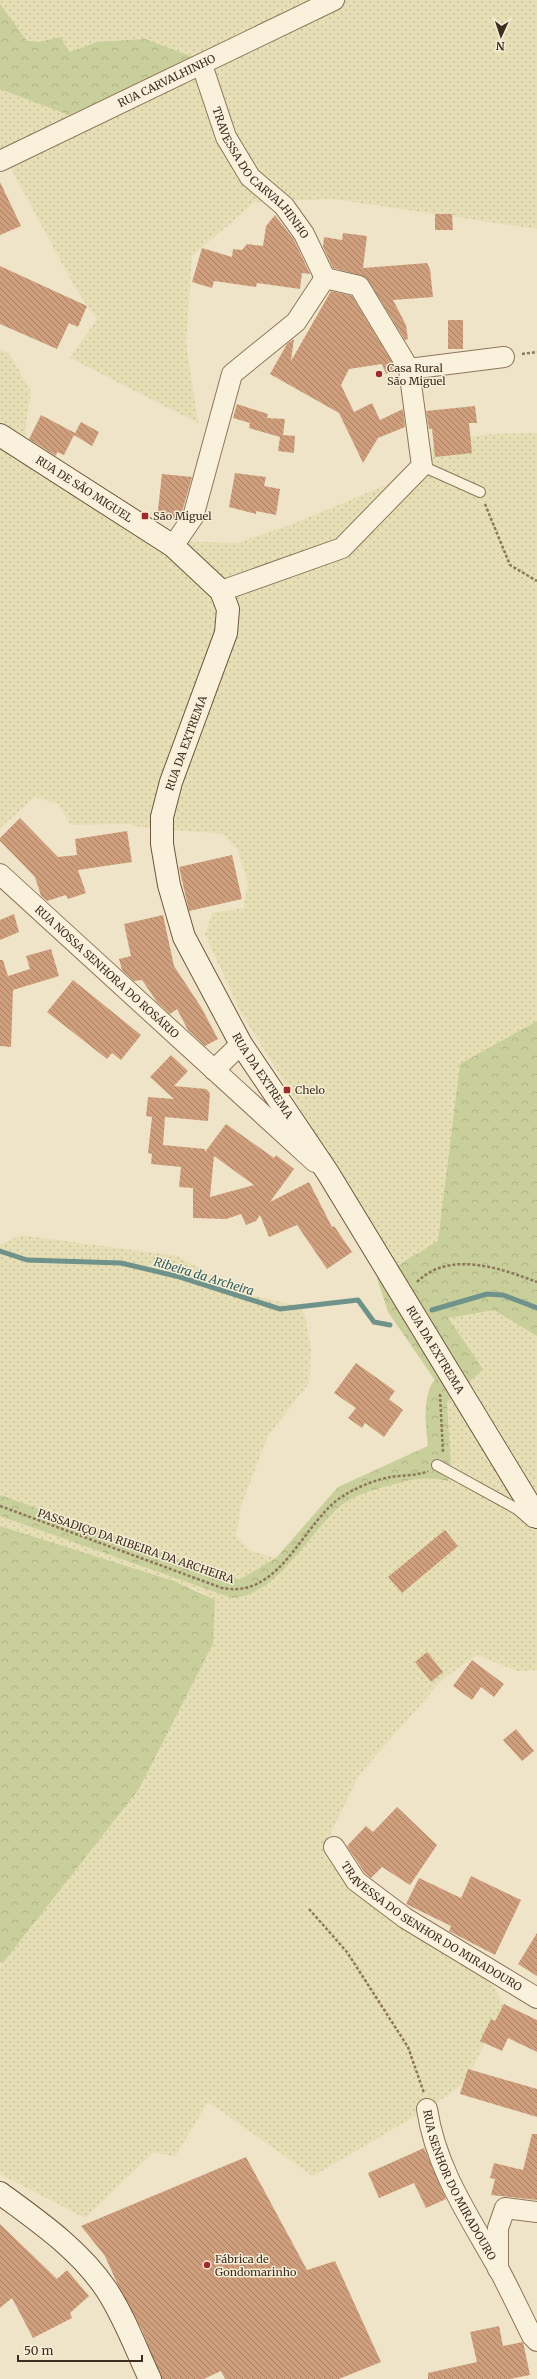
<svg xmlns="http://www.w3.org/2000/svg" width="537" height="2379" font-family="Merriweather,serif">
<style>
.farmland{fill:url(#farmland-dots)}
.forest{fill:url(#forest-crowns)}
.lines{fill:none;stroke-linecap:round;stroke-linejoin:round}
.stream{stroke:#6f938a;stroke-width:5}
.building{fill:url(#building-back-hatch);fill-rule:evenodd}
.lane-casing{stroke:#8d765c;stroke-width:12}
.street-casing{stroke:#8d765c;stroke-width:22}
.secondary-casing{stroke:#6f573f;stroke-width:24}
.path{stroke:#8d765c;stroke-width:2.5;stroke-dasharray:3 2;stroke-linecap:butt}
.lane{stroke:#faf1dc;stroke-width:10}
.street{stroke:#faf1dc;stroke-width:20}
.secondary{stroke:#faf1dc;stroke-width:22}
.poi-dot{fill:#9e2a2b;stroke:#f7eed8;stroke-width:1.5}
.labels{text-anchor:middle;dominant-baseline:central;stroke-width:3;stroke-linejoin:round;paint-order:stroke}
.street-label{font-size:11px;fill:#3d2e20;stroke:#f7eed8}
.poi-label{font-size:11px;fill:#3d2e20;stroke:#f7eed8;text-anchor:start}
.water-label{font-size:12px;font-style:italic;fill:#2f5d5a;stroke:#f7eed8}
</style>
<defs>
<pattern id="farmland-dots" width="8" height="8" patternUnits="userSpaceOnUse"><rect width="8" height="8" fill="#e6deb5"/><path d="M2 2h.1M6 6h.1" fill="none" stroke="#c6bf9b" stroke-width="1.8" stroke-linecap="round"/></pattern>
<pattern id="forest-crowns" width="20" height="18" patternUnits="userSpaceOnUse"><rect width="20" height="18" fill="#c9cf9b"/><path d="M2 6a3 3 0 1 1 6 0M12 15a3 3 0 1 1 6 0" fill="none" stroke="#aeb285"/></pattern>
<pattern id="building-back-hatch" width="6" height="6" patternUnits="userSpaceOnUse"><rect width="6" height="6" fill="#cf9f7d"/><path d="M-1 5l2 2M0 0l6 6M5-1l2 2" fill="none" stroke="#a98266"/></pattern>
</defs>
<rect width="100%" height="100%" fill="#f0e4c8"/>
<path class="farmland" d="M 0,0 L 537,0 L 537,229 L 333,199 L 255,202 L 192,256 L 186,343 L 198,423 L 70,358 L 97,319 L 77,291 L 2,152 L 0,153 Z
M 0,349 L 9,353 L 31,392 L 26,422 L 25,452 L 153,540 L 237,543 L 295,523 L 386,485 L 440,441 L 491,434 L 537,433 L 537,1670 L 517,1671 L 477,1655 L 443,1679 L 359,1775 L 328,1839 L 344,1868 L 489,1979 L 504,2005 L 465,2083 L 424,2111 L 313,2176 L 208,2102 L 175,2157 L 154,2152 L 85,2218 L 0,2174 L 0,1966 L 139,1789 L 213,1644 L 204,1593 L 174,1581 L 0,1526 L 0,1245 L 20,1235 L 178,1256 L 242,1293 L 299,1306 L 305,1315 L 311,1349 L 309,1383 L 268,1436 L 241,1506 L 236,1536 L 251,1551 L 276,1558 L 338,1487 L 428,1446 L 425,1415 L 430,1385 L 435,1380 L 388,1312 L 395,1263 L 239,1009 L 205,934 L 212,913 L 243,908 L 248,883 L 237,849 L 223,834 L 140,827 L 130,824 L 71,825 L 58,804 L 35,797 L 0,828 Z"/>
<path class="forest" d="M 0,4 L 27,41 L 40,42 L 60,37 L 70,52 L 97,42 L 145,39 L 193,57 L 69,115 L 0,89 Z
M 537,1021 L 537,1336 L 494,1310 L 448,1318 L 483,1369 L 447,1402 L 451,1467 L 448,1481 C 428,1476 411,1479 391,1485 C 372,1490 350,1496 336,1510 C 307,1537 275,1596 232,1598 L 0,1516 L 0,1495 L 239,1580 L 276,1558 L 338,1487 L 428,1446 C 426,1428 422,1393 435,1380 L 388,1312 L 377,1278 L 438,1241 L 460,1064 Z
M 0,1526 L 174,1581 L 215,1600 L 213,1644 L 139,1789 L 2,1964 L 0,1962 Z"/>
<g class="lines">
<path class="stream" d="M 0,1251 L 27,1260 L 121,1263 L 180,1277 L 280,1309 L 358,1300 L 374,1322 L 390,1325
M 432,1310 L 487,1294 L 503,1295 L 537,1308"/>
</g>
<path class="building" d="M 0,182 L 21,226 L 0,235 Z
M 435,214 L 452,214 L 453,230 L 435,230 Z
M 275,215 L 294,240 L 310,274 L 302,273 L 300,289 L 257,283 L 256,287 L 214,281 L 212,288 L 192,282 L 202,248 L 232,257 L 233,249 L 242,250 L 247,244 L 263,246 L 266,226 Z
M 343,233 L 367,236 L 363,268 L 427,263 L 430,269 L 433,297 L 393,300 L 406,325 L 408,339 L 405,340 L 366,277 L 333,268 L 323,247 L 324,237 L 342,240 Z
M 0,266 L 87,306 L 78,327 L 69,323 L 57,349 L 0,324 Z
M 331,291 L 352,296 L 396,369 L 386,374 L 382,364 L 349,369 L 341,385 L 354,412 L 372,403 L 380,420 L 403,409 L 405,427 L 378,438 L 363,463 L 339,413 L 270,374 L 287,344 L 294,339 L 291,361 Z
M 448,320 L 463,320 L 463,349 L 448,349 Z
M 237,404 L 268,414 L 267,418 L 285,419 L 283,435 L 295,436 L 294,453 L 278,451 L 280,437 L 249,428 L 250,423 L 233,418 Z
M 475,406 L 477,423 L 469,423 L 472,453 L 435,457 L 432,429 L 429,429 L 426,411 Z
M 41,415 L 75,433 L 81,422 L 99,432 L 92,446 L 74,435 L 64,455 L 57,452 L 56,456 L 29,439 Z
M 235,473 L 266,477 L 264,486 L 280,489 L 276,515 L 256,511 L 256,514 L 229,507 Z
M 162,474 L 192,477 L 182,512 L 177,520 L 157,518 Z
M 20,818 L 58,857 L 77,855 L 75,839 L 127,831 L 132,862 L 78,870 L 86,893 L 68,899 L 66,895 L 47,901 L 41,896 L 35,877 L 0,841 L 0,838 Z
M 232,855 L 242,899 L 189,911 L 179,867 Z
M 14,914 L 19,932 L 0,940 L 0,920 Z
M 163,915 L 174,966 L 201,1007 L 218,1039 L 205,1046 L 188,1030 L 177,1009 L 170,1014 L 157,1002 L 142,980 L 134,981 L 122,970 L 119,959 L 131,956 L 124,924 Z
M 51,949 L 59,976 L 13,990 L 11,1047 L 0,1046 L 0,960 L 3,960 L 8,976 L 30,969 L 26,956 Z
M 73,980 L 141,1035 L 121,1060 L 112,1053 L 107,1059 L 47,1012 Z
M 171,1055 L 188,1071 L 174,1086 L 206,1089 L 210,1093 L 208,1121 L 165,1117 L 163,1145 L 205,1149 L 205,1152 L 226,1124 L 274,1158 L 276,1155 L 294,1169 L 270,1202 L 309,1182 L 332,1227 L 334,1226 L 352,1252 L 327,1269 L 297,1225 L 269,1237 L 260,1215 L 256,1221 L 246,1225 L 241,1214 L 226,1219 L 193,1218 L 193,1188 L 179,1187 L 181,1167 L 151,1164 L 152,1154 L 148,1153 L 152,1117 L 146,1116 L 148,1097 L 174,1099 L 150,1077 ZM 214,1156 L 254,1185 L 210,1197 Z
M 356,1363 L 395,1391 L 389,1399 L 403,1410 L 384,1437 L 365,1423 L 362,1428 L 348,1418 L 356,1408 L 334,1393 Z
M 445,1530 L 458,1546 L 402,1593 L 388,1577 Z
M 427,1652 L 443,1672 L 431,1682 L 415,1662 Z
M 472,1660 L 504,1684 L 494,1697 L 481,1687 L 472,1700 L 453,1686 Z
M 516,1729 L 534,1751 L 522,1761 L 503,1740 Z
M 397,1807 L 437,1845 L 410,1885 L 382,1867 L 371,1878 L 365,1873 L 347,1846 L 366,1826 L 373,1832 Z
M 471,1876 L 521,1900 L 495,1955 L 449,1931 L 451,1926 L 406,1904 L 419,1878 L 461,1898 Z
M 537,1933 L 537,1976 L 518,1964 Z
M 504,2004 L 537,2020 L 537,2052 L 508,2038 L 502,2051 L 480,2041 L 491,2019 L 495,2021 Z
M 468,2069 L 537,2089 L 537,2117 L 460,2094 Z
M 532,2134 L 537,2134 L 537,2200 L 491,2195 L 495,2179 L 490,2178 L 494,2163 L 523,2170 Z
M 424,2148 L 446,2199 L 426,2208 L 414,2183 L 379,2198 L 368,2173 Z
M 246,2157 L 307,2270 L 335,2261 L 381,2362 L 339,2379 L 225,2379 L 221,2371 L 204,2379 L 162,2379 L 141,2328 L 117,2283 L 105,2256 L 81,2226 Z
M 0,2224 L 57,2279 L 67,2270 L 89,2296 L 70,2313 L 72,2318 L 33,2338 L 12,2298 L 0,2308 Z
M 499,2326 L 503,2346 L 523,2342 L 530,2375 L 510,2379 L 428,2379 L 428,2373 L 477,2362 L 470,2332 Z"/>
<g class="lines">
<defs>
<path id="lane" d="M 422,466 L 480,492
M 437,1465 L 517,1509 L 532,1522"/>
<g id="street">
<path id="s1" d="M 202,65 L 226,137 L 250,177 L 284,206 L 304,234 L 325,278"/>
<path id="s2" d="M 0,161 L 334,0"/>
<path d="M 409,369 L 504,357"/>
<path d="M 173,546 L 193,517 L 232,374 L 296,322 L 325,278"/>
<path d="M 221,591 L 342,548 L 422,466 L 409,369 L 359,286 L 325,278"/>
<path id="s3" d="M 0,874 L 315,1162"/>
<path d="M 214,1070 L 241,1044"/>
<path id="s4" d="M 334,1847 L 356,1881 L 405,1918 L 537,1998"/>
<path id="s5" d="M 427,2109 C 436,2169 469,2216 498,2268 C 510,2290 521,2314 532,2336 L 537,2341"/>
<path d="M 498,2269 L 498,2228 L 505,2208 L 537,2212"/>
</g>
<g id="secondary">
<path id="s6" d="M 0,435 L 173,546 L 221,591 L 228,609 L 226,633 L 171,782 L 162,817 L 162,844 L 169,885 L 184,937 L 241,1044 L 328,1173 L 537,1517"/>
<path d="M 0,2193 C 38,2221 79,2249 106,2289 C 124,2316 136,2349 150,2379"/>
</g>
</defs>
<use href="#lane" class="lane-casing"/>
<use href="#street" class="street-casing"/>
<use href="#secondary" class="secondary-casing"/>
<path class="path" d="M 522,354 L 537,352
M 485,504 L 510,565 L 537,581
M 417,1282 C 449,1250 500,1268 537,1282
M 440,1394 L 443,1453
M 0,1506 L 222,1588 C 281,1600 303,1521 343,1496 C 355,1488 377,1479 391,1477 C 402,1475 418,1476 428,1471
M 309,1909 L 347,1952 L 408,2047 L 424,2093"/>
<use href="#lane" class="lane"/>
<use href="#street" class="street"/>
<use href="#secondary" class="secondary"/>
</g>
<g class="poi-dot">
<circle cx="379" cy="374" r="4"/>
<rect x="141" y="512" width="8" height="8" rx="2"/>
<rect x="283" y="1086" width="8" height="8" rx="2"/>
<circle cx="207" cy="2265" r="4"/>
</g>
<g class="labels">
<g class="street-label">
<text stroke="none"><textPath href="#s2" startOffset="185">RUA CARVALHINHO</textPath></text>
<text stroke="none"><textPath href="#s1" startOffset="125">TRAVESSA DO CARVALHINHO</textPath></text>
<text stroke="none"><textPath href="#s6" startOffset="100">RUA DE SÃO MIGUEL</textPath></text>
<text transform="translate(186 743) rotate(-70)">RUA DA EXTREMA</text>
<text stroke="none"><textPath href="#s3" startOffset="145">RUA NOSSA SENHORA DO ROSÁRIO</textPath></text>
<text stroke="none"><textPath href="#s6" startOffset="792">RUA DA EXTREMA</textPath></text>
<text stroke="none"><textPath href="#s6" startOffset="1116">RUA DA EXTREMA</textPath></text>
<text transform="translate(136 1546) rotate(19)">PASSADIÇO DA RIBEIRA DA ARCHEIRA</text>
<text stroke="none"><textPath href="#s4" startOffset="128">TRAVESSA DO SENHOR DO MIRADOURO</textPath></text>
<text stroke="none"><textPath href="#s5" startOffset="83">RUA SENHOR DO MIRADOURO</textPath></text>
</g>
<g class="poi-label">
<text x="387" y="368">Casa Rural<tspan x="387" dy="13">São Miguel</tspan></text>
<text x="153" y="516">São Miguel</text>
<text x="295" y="1090">Chelo</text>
<text x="215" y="2259">Fábrica de<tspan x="215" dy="13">Gondomarinho</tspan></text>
</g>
<g class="water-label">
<text transform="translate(204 1276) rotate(17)">Ribeira da Archeira</text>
</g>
</g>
<g transform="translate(501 36) rotate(183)" stroke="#f7eed8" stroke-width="3" paint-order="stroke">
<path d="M0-3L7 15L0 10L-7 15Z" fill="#3d2e20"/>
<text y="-6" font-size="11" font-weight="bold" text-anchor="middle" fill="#3d2e20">N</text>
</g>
<path d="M18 2355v6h124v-6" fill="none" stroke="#3d2e20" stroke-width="2"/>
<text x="24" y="2355" font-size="12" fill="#3d2e20" stroke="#f7eed8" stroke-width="3" paint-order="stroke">50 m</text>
</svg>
